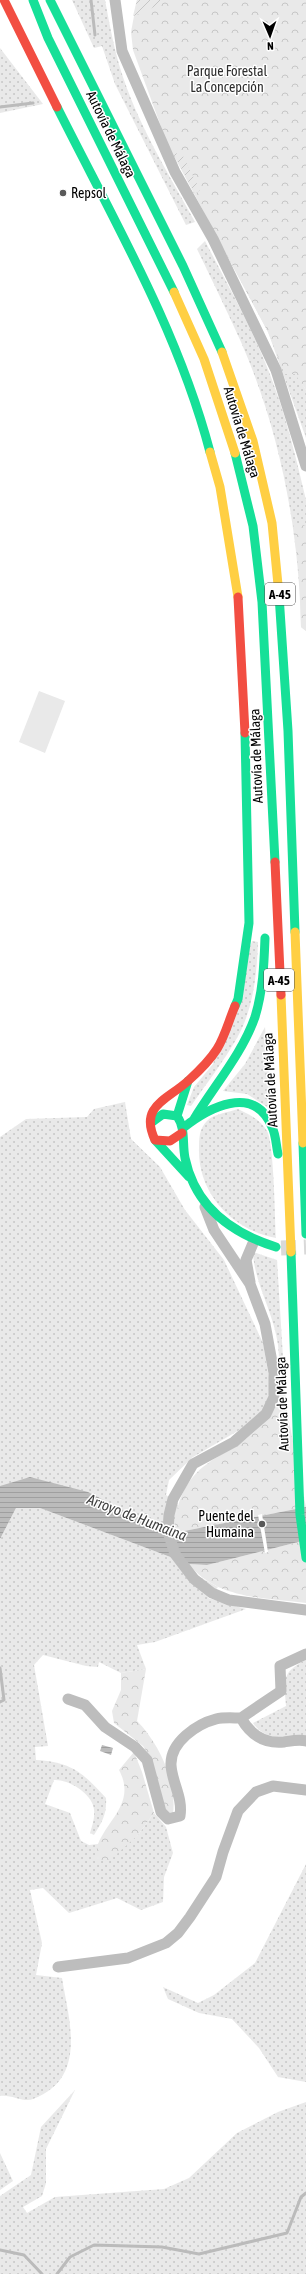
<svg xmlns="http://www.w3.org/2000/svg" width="306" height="2274" font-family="'Asap Condensed',sans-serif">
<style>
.grass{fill:url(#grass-dots)}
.forest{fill:url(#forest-crowns)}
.garden{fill:url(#garden-furrows)}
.pitch{fill:#e9e9e9}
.water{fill:url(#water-rules)}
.pier{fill:#fff}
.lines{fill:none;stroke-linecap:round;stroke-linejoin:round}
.stream{stroke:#bbb;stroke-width:3}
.secondary-tunnel{stroke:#d9d9d9;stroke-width:15;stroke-dasharray:15 8;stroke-linecap:butt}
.street{stroke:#bdbdbd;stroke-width:11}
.fast{stroke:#16e098;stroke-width:9}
.slow{stroke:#ffcf43;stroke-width:9}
.jam{stroke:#f24e42;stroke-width:9}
.poi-dot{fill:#595959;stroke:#fff;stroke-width:1.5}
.labels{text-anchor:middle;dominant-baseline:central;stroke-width:3;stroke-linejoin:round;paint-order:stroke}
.shield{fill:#fff;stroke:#4c4c4c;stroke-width:1}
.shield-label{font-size:13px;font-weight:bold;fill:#000}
.park-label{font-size:14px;fill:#2e2e2e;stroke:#fff}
.street-label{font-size:14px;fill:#000;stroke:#fff}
.poi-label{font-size:14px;fill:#000;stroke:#fff;text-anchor:start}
.water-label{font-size:15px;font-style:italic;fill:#3f3f3f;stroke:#fff}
</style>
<defs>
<pattern id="grass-dots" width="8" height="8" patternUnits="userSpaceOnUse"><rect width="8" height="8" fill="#e9e9e9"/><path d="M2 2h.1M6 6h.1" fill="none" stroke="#c6c6c6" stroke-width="1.8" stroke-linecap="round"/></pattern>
<pattern id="forest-crowns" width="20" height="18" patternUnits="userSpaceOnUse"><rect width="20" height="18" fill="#e9e9e9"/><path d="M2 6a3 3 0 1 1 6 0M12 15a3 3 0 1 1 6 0" fill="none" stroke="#c6c6c6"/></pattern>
<pattern id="garden-furrows" width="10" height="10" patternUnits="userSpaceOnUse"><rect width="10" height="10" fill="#e9e9e9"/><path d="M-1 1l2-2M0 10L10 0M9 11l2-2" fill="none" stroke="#c6c6c6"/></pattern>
<pattern id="water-rules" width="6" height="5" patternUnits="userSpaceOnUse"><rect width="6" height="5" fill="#bbb"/><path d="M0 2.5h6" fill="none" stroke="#9f9f9f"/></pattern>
</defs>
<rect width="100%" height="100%" fill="#fff"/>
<path class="grass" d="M 72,0 L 105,0 C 110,27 115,54 124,80 C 141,130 170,176 195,222 L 186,225 L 115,84 L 102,46 L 94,48 Z
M 0,48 L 43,104 L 0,113 Z
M 200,205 L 290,365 L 306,390 L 306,438 L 268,332 Z
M 205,241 C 230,289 257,337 275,388 C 288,424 297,462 306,500 L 306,631 L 301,627 C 299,530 280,431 241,342 C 227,311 212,280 197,249 Z
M 252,941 L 258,942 C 257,974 253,1010 237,1038 C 224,1061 206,1084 191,1106 L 187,1105 L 194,1087 L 213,1064 Z
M 265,1027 L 272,1110 L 247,1094 L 223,1091 L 245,1064 Z
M 125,1102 L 131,1139 L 160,1167 L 185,1210 L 224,1260 L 263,1343 L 271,1389 L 263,1413 L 248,1425 L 193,1457 L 169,1480 L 166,1495 L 178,1503 L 174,1533 L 0,1486 L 0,1137 L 26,1119 L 87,1117 L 94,1109 Z
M 238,1109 C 250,1115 260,1119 267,1131 C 274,1142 275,1220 276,1238 C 233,1230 198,1194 199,1149 C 199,1138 199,1129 207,1121 C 213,1114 230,1112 238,1109 Z
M 253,1252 L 277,1260 L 286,1406 L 280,1401 C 279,1382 280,1363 278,1345 C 274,1313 254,1283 253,1252 Z
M 16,1508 L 40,1508 L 189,1564 L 198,1576 L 218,1587 L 208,1598 L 246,1609 L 155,1642 L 137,1645 L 146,1669 L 121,1673 L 99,1662 L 98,1667 L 86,1666 L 43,1655 L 34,1665 L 48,1746 L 35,1747 L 36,1760 C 72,1762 83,1773 106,1798 C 107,1814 102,1822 94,1835 L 90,1833 C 93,1824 96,1814 93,1805 C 88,1791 67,1779 54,1780 L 45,1804 L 70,1813 L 81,1841 L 89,1845 L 98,1844 L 97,1859 L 138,1835 L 154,1813 L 166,1827 L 173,1853 L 164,1877 L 163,1902 L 141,1910 L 117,1898 L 69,1913 L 43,1888 L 30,1890 L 42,1943 L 36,1975 L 62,1978 C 69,2021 88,2078 33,2099 C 24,2103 11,2094 0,2096 L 0,1539 Z
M 306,1660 L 306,1738 C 286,1737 265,1741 253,1723 L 286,1706 C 284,1681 281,1672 306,1660 Z
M 306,1864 L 306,2082 L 278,2077 L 259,2048 L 232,2019 L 199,2013 L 168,1999 L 163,1987 L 198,2003 L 214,1995 L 255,1963 Z
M 75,2090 L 46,2149 L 46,2183 L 42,2196 L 23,2207 L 27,2213 L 55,2197 L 164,2189 L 189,2178 L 237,2133 L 278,2112 L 306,2102 L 306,2274 L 0,2274 L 0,2196 L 31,2175 L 41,2127 Z
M 0,2153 L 13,2181 L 0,2190 Z"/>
<path class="forest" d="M 137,0 L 306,0 L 306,390 L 295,374 L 285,374 L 268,332 L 167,143 L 133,50 L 131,32 Z
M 293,522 L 306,526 L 306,631 L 301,627 L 300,583 Z
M 280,1401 L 286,1406 L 306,1507 L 174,1533 C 175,1506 184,1480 207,1464 C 218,1455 232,1450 243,1441 C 258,1430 269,1415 280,1401 Z
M 306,1540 L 306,1603 C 265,1598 216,1599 189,1564 L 207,1565 Z
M 146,1669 L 137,1721 C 159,1743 177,1782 173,1814 L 167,1815 L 151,1759 L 143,1746 L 114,1723 L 112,1711 L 121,1690 L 121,1673 Z
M 134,1752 L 142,1772 L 154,1813 L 138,1835 L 109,1861 L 97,1859 C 97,1855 96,1848 98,1844 C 109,1818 136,1802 119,1770 Z"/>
<path class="garden" d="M 137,0 L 166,0 L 150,9 L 143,9 L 137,15 L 133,16 Z
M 173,153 L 182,154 L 200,190 L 195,194 Z"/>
<path class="pitch" d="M 39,691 L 65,701 L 45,753 L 19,742 Z"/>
<path class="water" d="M 30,1477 L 88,1492 L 162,1530 L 174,1533 L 306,1507 L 306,1540 L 207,1565 L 189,1564 L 40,1508 L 16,1508 L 0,1539 L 0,1486 Z
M 102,1745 L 113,1748 L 111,1755 L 100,1751 Z"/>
<path class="pier" d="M 262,1514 L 268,1552 L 265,1553 L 258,1515 Z"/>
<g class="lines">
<path class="stream" d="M 91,0 L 95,35
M 0,107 L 33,103
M 0,1668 L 4,1700 L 0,1702
M 0,2250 L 24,2255 L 42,2274
M 57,2274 L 70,2257 L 94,2245 L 162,2247 L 199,2254 L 287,2233 L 301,2197 L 306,2193"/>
<path class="secondary-tunnel" d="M 281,1248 L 306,1247"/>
<path class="street" d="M 115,0 L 122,51 L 175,172 L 213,239 L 276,370 L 306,466
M 205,1207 L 214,1230 L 250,1284 L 265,1324 L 274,1373 L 274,1397 L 266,1414 L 234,1442 L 193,1464 L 173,1499 L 169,1515 L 168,1532 L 175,1554 L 194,1579 L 212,1593 L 229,1600 L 306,1610
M 250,1282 L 246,1260 L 254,1241
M 306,1654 L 280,1666 L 281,1691 L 241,1718 C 250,1734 264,1744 284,1742 C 291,1741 299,1739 306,1741
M 68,1699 L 85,1705 L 105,1727 L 135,1747 L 147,1760 L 161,1812 L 168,1819 L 180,1816 C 183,1797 172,1783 171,1765 C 170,1742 197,1724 216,1719 C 224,1717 233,1718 241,1718
M 58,1967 L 128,1958 L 166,1943 L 178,1933 L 190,1917 L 216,1877 L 223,1852 L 238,1811 L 256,1792 L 273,1786 L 306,1790"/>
<path class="fast" d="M 33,0 L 48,38 L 174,292
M 50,0 L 183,266 L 222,352
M 57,107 C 113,219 178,330 210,452
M 235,453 L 253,526 L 262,602 L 275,862
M 279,595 L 288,731 L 295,932
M 235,1006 L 238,999 L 249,923 L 245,733
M 177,1116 L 188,1081
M 194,1119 C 214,1086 242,1054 255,1017 C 263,991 264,965 265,938
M 152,1122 L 163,1114 L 177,1116 C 186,1129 182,1143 185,1158 C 195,1206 231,1233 276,1247
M 183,1128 C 208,1108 254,1083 272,1127 C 276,1135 276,1145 278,1154
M 155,1140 L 189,1177
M 303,1143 L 306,1234
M 291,1252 L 300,1515 L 306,1558"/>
<path class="slow" d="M 174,292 L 204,359 L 235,453
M 222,352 L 253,441 L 272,523 L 279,595
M 210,452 L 220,487 L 238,597
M 295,932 L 303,1143
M 281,995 L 291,1252"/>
<path class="jam" d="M 4,0 L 57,107
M 238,597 L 245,733
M 275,862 L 281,995
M 182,1133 L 170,1141 L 155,1140 C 139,1106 167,1100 188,1081 C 198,1072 210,1060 217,1049 C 225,1036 229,1020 235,1006"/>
</g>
<g class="poi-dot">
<circle cx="63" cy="193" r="4"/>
<circle cx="262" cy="1524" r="4"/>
</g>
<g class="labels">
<g class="shield">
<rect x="265" y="583" width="30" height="22" rx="3"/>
<rect x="264" y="969" width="30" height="22" rx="3"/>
</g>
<g class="shield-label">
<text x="280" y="594">A-45</text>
<text x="279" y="980">A-45</text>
</g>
<g class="park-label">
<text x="227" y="71">Parque Forestal<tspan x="227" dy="16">La Concepción</tspan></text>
</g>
<g class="street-label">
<text transform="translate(111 134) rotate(64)">Autovía de Málaga</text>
<text transform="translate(242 432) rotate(73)">Autovía de Málaga</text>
<text transform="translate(256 756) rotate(-92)">Autovía de Málaga</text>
<text transform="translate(270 1080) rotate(-93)">Autovía de Málaga</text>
<text transform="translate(282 1404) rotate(-92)">Autovía de Málaga</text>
</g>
<g class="poi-label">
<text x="71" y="193">Repsol</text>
<text x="254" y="1516" text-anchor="end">Puente del<tspan x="254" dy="16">Humaina</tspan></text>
</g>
<g class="water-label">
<text transform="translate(137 1517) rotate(21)">Arroyo de Humaina</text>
</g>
</g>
<g transform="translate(270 36) rotate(178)" stroke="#ffffff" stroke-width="3" paint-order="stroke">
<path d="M0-3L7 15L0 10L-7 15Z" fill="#000000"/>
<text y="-6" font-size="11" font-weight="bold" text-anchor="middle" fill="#000000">N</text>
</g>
</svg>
